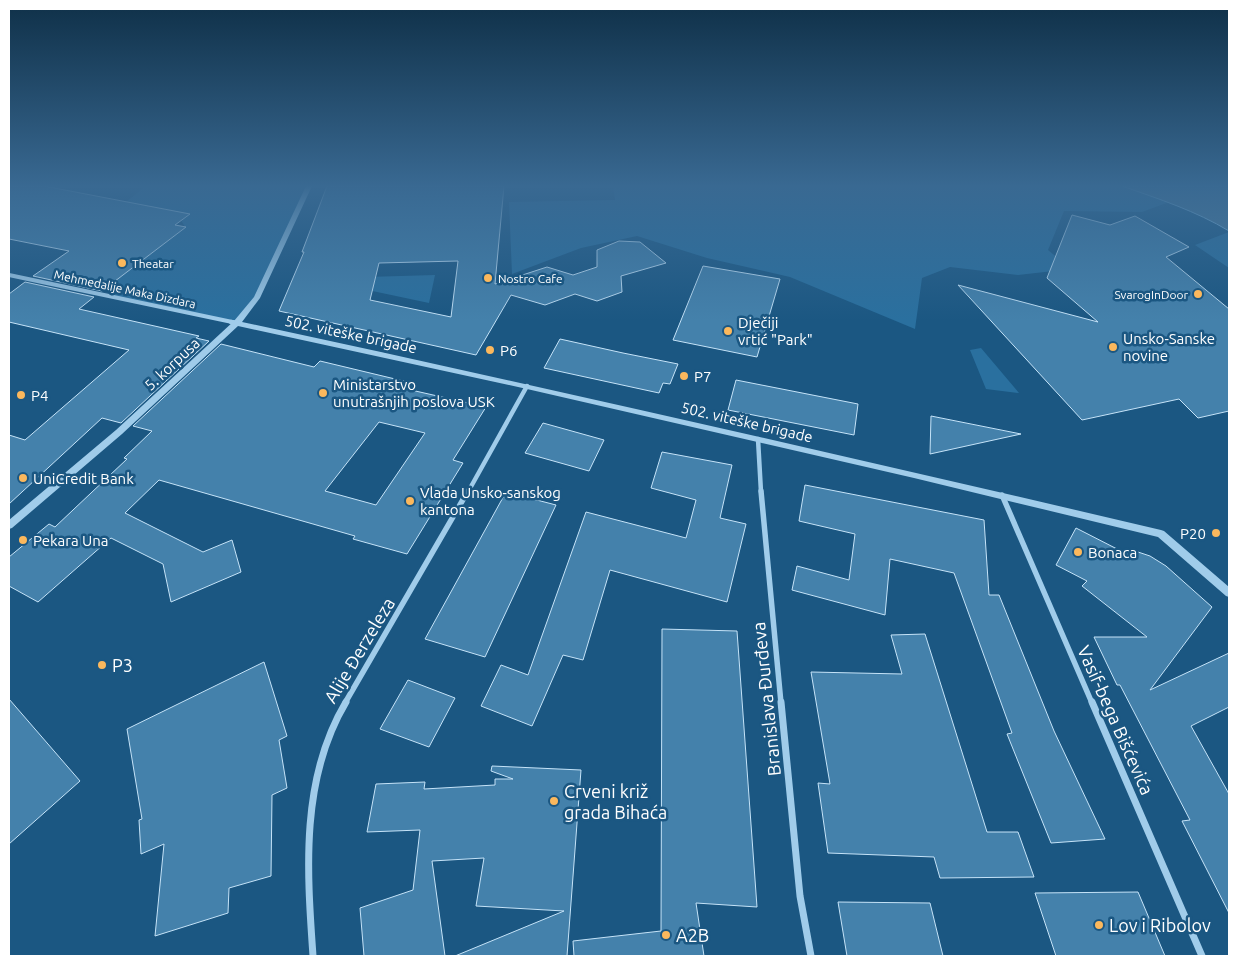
<svg xmlns="http://www.w3.org/2000/svg" width="1238" height="965" font-family="Ubuntu,sans-serif">
<style>
.green{fill:#2a709f}
.water{fill:#517d9c;stroke:#93c9ec}
.building{fill:#4481ab;stroke:#c5e3f8;fill-rule:evenodd}
.lines{fill:none;stroke-linecap:round;stroke-linejoin:round}
.minor-far3{stroke:#a0ccea;stroke-width:4}
.minor-far2{stroke:#a0ccea;stroke-width:4.5}
.minor-far1{stroke:#a0ccea;stroke-width:5.5}
.minor{stroke:#a0ccea;stroke-width:7}
.tertiary{fill:#a0ccea;fill-rule:evenodd}
.poi-dot{fill:#fbb85d;stroke:#1b5782;stroke-width:2}
.labels{text-anchor:middle;dominant-baseline:central;stroke-width:5;stroke-linejoin:round;paint-order:stroke}
.far-poi-label{font-size:12px;fill:#fff;stroke:#1b5782;text-anchor:start}
.far-street-label{font-size:12px;fill:#fff;stroke:#1b5782}
.poi-label{font-size:15px;fill:#fff;stroke:#1b5782;text-anchor:start}
.street-label{font-size:15px;fill:#fff;stroke:#1b5782}
.near-street-label{font-size:18px;fill:#fff;stroke:#1b5782}
.near-poi-label{font-size:18px;fill:#fff;stroke:#1b5782;text-anchor:start}
</style>
<rect width="100%" height="100%" fill="#1b5782"/>
<path class="green" d="M 146,186 L 309,186 L 257,298 L 237,323 L 108,296 L 117,279 L 185,227 L 181,220 L 189,214 L 126,202 Z
M 613,186 L 1122,186 L 1169,202 L 1142,212 L 1064,211 L 1048,250 L 1071,269 L 1018,275 L 950,267 L 922,278 L 915,329 L 790,277 L 707,258 L 637,236 L 581,248 L 512,274 L 509,202 L 615,200 Z
M 1229,232 L 1229,268 L 1195,245 Z
M 435,275 L 429,303 L 363,289 L 366,277 Z
M 981,348 L 1019,393 L 986,389 L 970,350 Z"/>
<path class="water" d="M 1122,186 L 1229,186 L 1229,231 C 1196,211 1159,199 1122,186 Z"/>
<path class="building" d="M 9,186 L 44,186 L 190,214 L 175,225 L 186,227 L 102,291 L 33,276 L 69,251 L 9,239 Z
M 327,186 L 504,186 L 495,284 L 547,267 L 573,275 L 597,267 L 597,250 L 619,241 L 640,242 L 666,263 L 621,276 L 622,292 L 597,301 L 575,294 L 545,305 L 511,295 L 476,355 L 279,311 L 304,252 L 302,252 ZM 458,261 L 451,317 L 370,300 L 379,263 Z
M 1072,215 L 1110,225 L 1135,216 L 1189,247 L 1166,257 L 1229,309 L 1229,411 L 1198,418 L 1179,399 L 1082,420 L 958,285 L 1098,322 L 1047,278 Z
M 703,266 L 780,279 L 757,357 L 673,340 Z
M 25,282 L 94,297 L 79,309 L 199,336 L 196,338 L 209,341 L 121,423 L 102,418 L 9,504 L 9,435 L 25,440 L 129,350 L 9,322 L 9,294 Z
M 560,339 L 623,353 L 678,364 L 670,384 L 663,383 L 659,393 L 544,368 Z
M 221,344 L 314,367 L 320,361 L 416,384 L 411,390 L 486,407 L 453,460 L 463,463 L 407,554 L 353,539 L 355,536 L 159,480 L 125,513 L 203,552 L 232,540 L 241,572 L 171,602 L 163,564 L 111,538 L 38,602 L 9,586 L 9,557 L 49,524 L 55,527 L 127,459 L 124,458 L 152,431 L 133,426 ZM 379,422 L 425,433 L 376,505 L 325,491 Z
M 736,380 L 858,404 L 854,435 L 728,410 Z
M 931,416 L 1021,434 L 930,454 Z
M 543,423 L 604,440 L 589,471 L 525,453 Z
M 662,452 L 732,465 L 720,518 L 746,524 L 727,602 L 610,570 L 583,660 L 563,655 L 532,726 L 481,706 L 501,665 L 528,675 L 586,512 L 686,538 L 696,500 L 651,488 Z
M 805,485 L 984,520 L 989,595 L 999,595 L 1054,731 L 1105,839 L 1051,843 L 1007,734 L 1012,733 L 954,573 L 890,559 L 885,615 L 792,590 L 797,566 L 849,580 L 855,534 L 799,521 Z
M 506,492 L 556,505 L 485,657 L 425,639 Z
M 1076,528 L 1121,551 L 1138,552 L 1150,556 L 1166,566 L 1212,607 L 1150,690 L 1229,653 L 1229,707 L 1191,726 L 1229,794 L 1229,913 L 1182,821 L 1190,820 L 1120,685 L 1117,685 L 1094,637 L 1147,637 L 1082,586 L 1087,581 L 1056,565 Z
M 662,629 L 737,631 L 757,907 L 696,903 L 704,956 L 574,956 L 573,941 L 661,931 Z
M 925,634 L 987,832 L 1018,832 L 1034,877 L 940,878 L 934,857 L 828,853 L 818,783 L 830,784 L 811,672 L 902,674 L 891,635 Z
M 264,662 L 287,736 L 279,740 L 287,788 L 272,795 L 271,876 L 229,888 L 228,913 L 155,936 L 164,844 L 141,854 L 139,820 L 142,819 L 127,729 Z
M 408,680 L 455,698 L 429,747 L 380,729 Z
M 9,699 L 80,781 L 9,844 Z
M 492,766 L 581,770 L 567,956 L 455,956 L 564,911 L 476,906 L 484,858 L 432,861 L 445,956 L 364,956 L 360,908 L 413,890 L 420,830 L 367,832 L 376,784 L 425,782 L 424,789 L 495,785 L 495,779 L 513,779 L 491,771 Z
M 1138,892 L 1165,956 L 1056,956 L 1035,893 Z
M 838,902 L 930,903 L 943,956 L 847,956 Z"/>
<g class="lines">
<path class="minor-far3" d="M 9,275 L 237,323"/>
<path class="minor-far2" d="M 231,322 L 237,323
M 758,439 L 761,492
M 468,492 L 527,386"/>
<path class="minor-far1" d="M 761,491 L 781,703
M 1002,495 L 1092,703
M 345,703 L 468,491"/>
<path class="minor" d="M 781,702 L 800,896 L 811,956
M 1092,702 L 1202,956
M 313,956 C 307,871 300,779 346,702"/>
<path class="tertiary" d="M 306,186 L 312,186 L 260,298 L 242,322 C 549,388 855,458 1161,530 L 1164,531 L 1229,587 L 1229,597 L 1226,596 L 1158,537 L 914,478 L 527,389 L 238,326 L 122,434 L 12,528 L 9,529 L 9,520 L 116,430 L 234,321 L 254,297 Z"/>
</g>
<linearGradient id="sky" x2="0" y2="1"><stop stop-color="#0f3048"/><stop offset="0.58" stop-color="#396992"/><stop offset="1" stop-color="#396992" stop-opacity="0"/></linearGradient>
<rect width="1238" height="321" fill="url(#sky)"/>
<g class="poi-dot">
<circle cx="122" cy="263" r="5"/>
<circle cx="488" cy="278" r="5"/>
<circle cx="1198" cy="294" r="5"/>
<circle cx="728" cy="331" r="5"/>
<circle cx="1113" cy="347" r="5"/>
<circle cx="490" cy="350" r="5"/>
<circle cx="684" cy="376" r="5"/>
<circle cx="323" cy="393" r="5"/>
<circle cx="21" cy="395" r="5"/>
<circle cx="23" cy="478" r="5"/>
<circle cx="410" cy="501" r="5"/>
<circle cx="1216" cy="533" r="5"/>
<circle cx="23" cy="540" r="5"/>
<circle cx="1078" cy="552" r="5"/>
<circle cx="102" cy="665" r="5"/>
<circle cx="554" cy="801" r="5"/>
<circle cx="1099" cy="925" r="5"/>
<circle cx="666" cy="935" r="5"/>
</g>
<g class="labels">
<g class="far-poi-label">
<text x="132" y="263">Theatar</text>
<text x="498" y="278">Nostro Cafe</text>
<text x="1188" y="294" text-anchor="end">SvarogInDoor</text>
</g>
<g class="far-street-label">
<text transform="translate(125 289) rotate(12)">Mehmedalije Maka Dizdara</text>
</g>
<g class="poi-label">
<text x="738" y="322">Dječiji<tspan x="738" dy="17">vrtić "Park"</tspan></text>
<text x="1123" y="338">Unsko-Sanske<tspan x="1123" dy="17">novine</tspan></text>
<text x="500" y="350">P6</text>
<text x="694" y="376">P7</text>
<text x="333" y="384">Ministarstvo<tspan x="333" dy="17">unutrašnjih poslova USK</tspan></text>
<text x="31" y="395">P4</text>
<text x="33" y="478">UniCredit Bank</text>
<text x="420" y="492">Vlada Unsko-sanskog<tspan x="420" dy="17">kantona</tspan></text>
<text x="1206" y="533" text-anchor="end">P20</text>
<text x="33" y="540">Pekara Una</text>
<text x="1088" y="552">Bonaca</text>
</g>
<g class="street-label">
<text transform="translate(351 334) rotate(12)">502. viteške brigade</text>
<text transform="translate(172 364) rotate(-43)">5. korpusa</text>
<text transform="translate(747 422) rotate(13)">502. viteške brigade</text>
</g>
<g class="near-street-label">
<text transform="translate(359 650) rotate(-59)">Alije Đerzeleza</text>
<text transform="translate(766 699) rotate(-96)">Branislava Đurđeva</text>
<text transform="translate(1116 720) rotate(66)">Vasif-bega Bišćevića</text>
</g>
<g class="near-poi-label">
<text x="112" y="665">P3</text>
<text x="564" y="791">Crveni križ<tspan x="564" dy="21">grada Bihaća</tspan></text>
<text x="1109" y="925">Lov i Ribolov</text>
<text x="676" y="935">A2B</text>
</g>
</g>
<rect width="1238" height="965" fill="none" stroke="#ffffff" stroke-width="20"/>
</svg>
